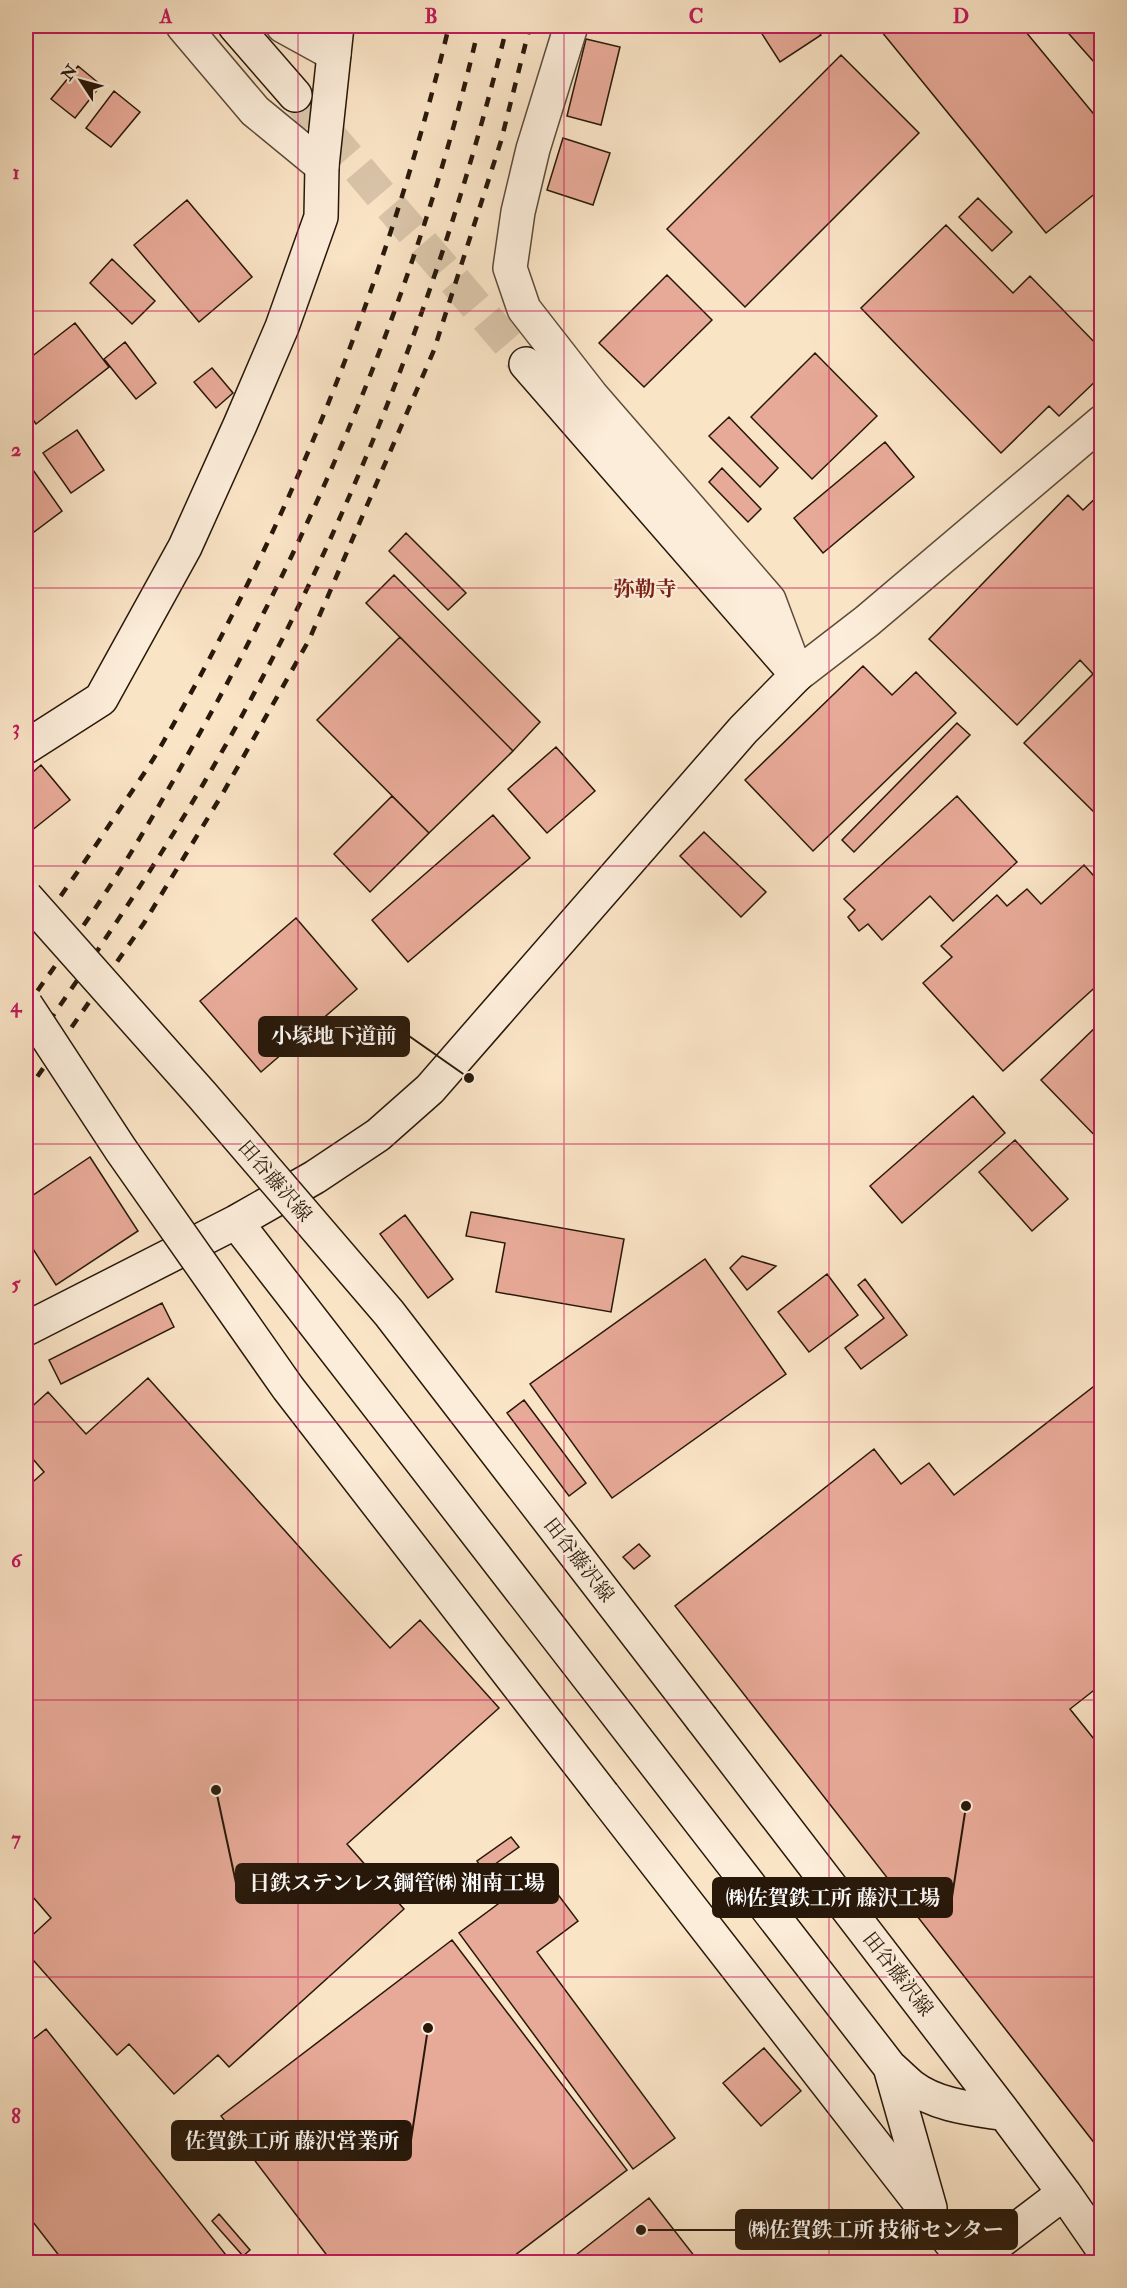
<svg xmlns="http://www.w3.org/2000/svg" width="1127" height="2288" font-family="'IM FELL Double Pica','Noto Serif JP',serif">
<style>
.building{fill:#e8aa98;stroke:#28180a;stroke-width:1.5}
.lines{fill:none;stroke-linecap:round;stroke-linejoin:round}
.secondary-tunnel{stroke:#dac5aa;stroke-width:33;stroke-dasharray:33 16;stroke-linecap:butt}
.street-casing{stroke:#5c4b39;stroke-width:36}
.secondary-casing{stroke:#28180a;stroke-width:36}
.street{stroke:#fcedda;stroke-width:33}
.secondary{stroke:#fcedda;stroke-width:33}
.rail{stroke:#28180a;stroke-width:4.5;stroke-dasharray:10 10;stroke-linecap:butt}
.secondary-bridge-casing{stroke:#28180a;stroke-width:36;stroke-linecap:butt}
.secondary-bridge{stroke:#fcedda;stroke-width:33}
.grid{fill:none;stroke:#c2185b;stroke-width:1.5;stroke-opacity:0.55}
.labels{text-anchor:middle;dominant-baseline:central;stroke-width:4.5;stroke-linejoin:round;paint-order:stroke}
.street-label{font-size:20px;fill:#28180a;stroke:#fcedda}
.neighbourhood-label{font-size:21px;font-weight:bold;fill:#7a1f14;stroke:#fcedda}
.leader{fill:none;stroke:#28180a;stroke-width:2}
.callout-dot{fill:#28180a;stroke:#fcedda;stroke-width:2}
.callout{fill:#28180a;stroke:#28180a;stroke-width:2}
.callout-label{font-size:21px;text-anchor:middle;font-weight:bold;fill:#fff}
.neatline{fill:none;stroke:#c2185b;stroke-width:2}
.grid-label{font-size:20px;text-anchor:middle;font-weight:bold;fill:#c2185b}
</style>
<rect width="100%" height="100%" fill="#fae4c6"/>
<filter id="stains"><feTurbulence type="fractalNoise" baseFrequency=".00333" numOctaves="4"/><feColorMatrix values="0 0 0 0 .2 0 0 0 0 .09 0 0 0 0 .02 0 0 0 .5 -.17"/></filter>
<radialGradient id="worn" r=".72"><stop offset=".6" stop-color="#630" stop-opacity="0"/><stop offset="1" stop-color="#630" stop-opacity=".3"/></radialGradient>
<path class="building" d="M 757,26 L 814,26 L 821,35 L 780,62 Z
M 877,26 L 1021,26 L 1102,124 L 1102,188 L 1046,233 Z
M 1062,26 L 1102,26 L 1102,71 Z
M 586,39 L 620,47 L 601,125 L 567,116 Z
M 841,55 L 919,133 L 745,307 L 667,229 Z
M 78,66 L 101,85 L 75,118 L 51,99 Z
M 114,91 L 140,112 L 111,147 L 86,128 Z
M 563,138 L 610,153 L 593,205 L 547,190 Z
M 978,198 L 1012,232 L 992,251 L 959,217 Z
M 187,200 L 252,277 L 199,322 L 134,245 Z
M 946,225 L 1013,293 L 1030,276 L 1102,350 L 1102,375 L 1059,416 L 1049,406 L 1001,453 L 861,308 Z
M 112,259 L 155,301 L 132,324 L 90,283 Z
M 667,275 L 712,320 L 644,387 L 599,343 Z
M 75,323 L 109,367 L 36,424 L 26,410 L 26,361 Z
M 125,342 L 156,383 L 136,399 L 104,359 Z
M 815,353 L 877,416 L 812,479 L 751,417 Z
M 212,368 L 233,393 L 216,408 L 194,382 Z
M 729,417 L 778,468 L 760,487 L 709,436 Z
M 77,430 L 104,470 L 71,493 L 43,453 Z
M 885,442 L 914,477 L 823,553 L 794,518 Z
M 26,460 L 62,511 L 26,538 Z
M 722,468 L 761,509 L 748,522 L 709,482 Z
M 1102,492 L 1102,820 L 1024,743 L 1093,674 L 1080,660 L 1017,725 L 929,639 L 1068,495 L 1083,510 Z
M 406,533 L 466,593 L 448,610 L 389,551 Z
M 394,575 L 540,722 L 513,751 L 366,603 Z
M 400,637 L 513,751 L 429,833 L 317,720 Z
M 863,666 L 892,695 L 916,672 L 956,713 L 813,851 L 745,780 Z
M 957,723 L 970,735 L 854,852 L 842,840 Z
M 556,747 L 595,791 L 547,833 L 508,789 Z
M 41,765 L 70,800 L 26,835 L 26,778 Z
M 392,796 L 429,833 L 370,892 L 334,854 Z
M 957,796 L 1017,862 L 953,921 L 930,896 L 882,940 L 868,924 L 859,931 L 848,917 L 855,910 L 844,899 Z
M 493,815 L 530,858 L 408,962 L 372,920 Z
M 704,832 L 766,892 L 741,917 L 680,856 Z
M 1084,865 L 1102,885 L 1102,981 L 1003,1071 L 923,983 L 952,957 L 941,946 L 997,895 L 1007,906 L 1027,889 L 1041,904 Z
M 296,918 L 357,989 L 261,1072 L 200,1001 Z
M 1102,1021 L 1102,1143 L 1041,1080 Z
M 973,1096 L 1005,1133 L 902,1223 L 870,1186 Z
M 1015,1140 L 1068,1199 L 1032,1231 L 979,1172 Z
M 90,1157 L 138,1231 L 56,1285 L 26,1238 L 26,1200 Z
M 471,1212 L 624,1239 L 611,1312 L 496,1292 L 505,1243 L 466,1236 Z
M 405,1215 L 453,1279 L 428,1298 L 380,1234 Z
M 742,1256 L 776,1266 L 747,1290 L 730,1268 Z
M 705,1259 L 786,1374 L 612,1498 L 530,1384 Z
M 827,1274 L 858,1315 L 809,1352 L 778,1312 Z
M 865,1279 L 907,1335 L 861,1369 L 845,1348 L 884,1318 L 858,1285 Z
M 26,1281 L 32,1294 L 26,1298 Z
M 162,1303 L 174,1327 L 61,1384 L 49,1360 Z
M 148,1378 L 390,1648 L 420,1620 L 499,1708 L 347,1844 L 404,1909 L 229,2067 L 218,2055 L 174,2094 L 129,2044 L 117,2055 L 26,1952 L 26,1941 L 51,1918 L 26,1889 L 26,1488 L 44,1472 L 26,1451 L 26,1412 L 48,1392 L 86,1434 Z
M 1102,1380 L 1102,1684 L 1070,1709 L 1102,1749 L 1102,2147 L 1099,2149 L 675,1606 L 874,1449 L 901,1484 L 929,1463 L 954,1495 Z
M 524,1400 L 586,1483 L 569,1496 L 507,1413 Z
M 639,1544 L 650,1556 L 634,1569 L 623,1557 Z
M 511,1837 L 519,1847 L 484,1872 L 477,1861 Z
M 541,1872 L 578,1921 L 537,1952 L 675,2138 L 633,2169 L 459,1933 Z
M 452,1940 L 627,2170 L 506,2262 L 332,2262 L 221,2116 Z
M 46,2029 L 230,2260 L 227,2262 L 64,2262 L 26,2213 L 26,2031 L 32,2040 Z
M 764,2048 L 801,2091 L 761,2126 L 723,2083 Z
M 649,2198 L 699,2262 L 567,2262 Z
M 219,2214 L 250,2250 L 243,2256 L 212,2221 Z"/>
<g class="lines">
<path class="secondary-tunnel" d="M 295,95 L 526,364"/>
<defs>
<path id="street" d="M 183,26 L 255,111 L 322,166
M 283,26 L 334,54
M 571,26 L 533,149 L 518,212 L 510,268 L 524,309 L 591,395 L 769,600 L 797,675 L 867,621 L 1102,422"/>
<path id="secondary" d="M 235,26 L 295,95
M 26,747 L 101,699 L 185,547 L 240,425 L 282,327 L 321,217 L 322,166 L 337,26
M 236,1222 L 890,2067 C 897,2073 904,2080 911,2086 C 937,2106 974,2109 1005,2114
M 26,1329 L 236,1222 L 315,1177 L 378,1135 L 430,1089 L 743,730 L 797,675 L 526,364
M 702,1719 L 1005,2114 L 1064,2193 L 1102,2248
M 603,1795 L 966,2262
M 890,2067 L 930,2208
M 973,2262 L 1064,2193"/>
</defs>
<use href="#street" class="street-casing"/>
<use href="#secondary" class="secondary-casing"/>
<use href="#street" class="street"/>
<use href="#secondary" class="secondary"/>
<path class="rail" d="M 26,945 C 59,899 91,853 122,806 C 134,788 147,770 158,751 C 290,525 388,279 449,26
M 26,1007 C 52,970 79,933 104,895 C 145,833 181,767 217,702 C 333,489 425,262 479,26
M 26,1055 C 88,965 150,875 205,781 C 342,547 443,289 507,26
M 26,1093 L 144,923 L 223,793 L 309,640 L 434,350 L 501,141 L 530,26"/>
<defs>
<path id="secondary-bridge" d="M 26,897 L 202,1095 L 389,1313 L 702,1719
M 26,1005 L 121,1150 L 288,1388 L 603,1795"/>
</defs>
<use href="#secondary-bridge" class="secondary-bridge-casing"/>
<use href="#secondary-bridge" class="secondary-bridge"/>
</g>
<path class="grid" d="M 298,26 L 298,2262M 564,26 L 564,2262M 829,26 L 829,2262M 26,311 L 1102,311M 26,588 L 1102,588M 26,866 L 1102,866M 26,1144 L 1102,1144M 26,1422 L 1102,1422M 26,1700 L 1102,1700M 26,1977 L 1102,1977"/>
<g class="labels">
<g class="street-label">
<text transform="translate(275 1181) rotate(49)">田谷藤沢線</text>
<text transform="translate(579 1560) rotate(52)">田谷藤沢線</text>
<text transform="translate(898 1974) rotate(52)">田谷藤沢線</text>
</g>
<g class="neighbourhood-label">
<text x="645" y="589">弥勒寺</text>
</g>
</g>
<path class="leader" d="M469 1078L409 1036M216 1790L236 1883M966 1806L952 1897M428 2028L411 2140M641 2230L736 2230"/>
<g class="callout-dot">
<circle cx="469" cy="1078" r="6"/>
<circle cx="216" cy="1790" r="6"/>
<circle cx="966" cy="1806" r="6"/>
<circle cx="428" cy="2028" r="6"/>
<circle cx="641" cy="2230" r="6"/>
</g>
<g class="callout">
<rect x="259" y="1017" width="150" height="39" rx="6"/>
<rect x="236" y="1864" width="322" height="39" rx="6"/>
<rect x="713" y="1878" width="239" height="39" rx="6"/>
<rect x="172" y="2121" width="239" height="39" rx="6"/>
<rect x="736" y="2210" width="281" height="39" rx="6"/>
</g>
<g class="callout-label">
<text x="334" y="1043">小塚地下道前</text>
<text x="397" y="1890">日鉄ステンレス鋼管㈱ 湘南工場</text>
<text x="833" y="1905">㈱佐賀鉄工所 藤沢工場</text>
<text x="292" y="2148">佐賀鉄工所 藤沢営業所</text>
<text x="876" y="2237">㈱佐賀鉄工所 技術センター</text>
</g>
<rect width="1127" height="2288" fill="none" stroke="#fae4c6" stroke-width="66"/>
<g transform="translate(81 81) rotate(306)" stroke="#fcedda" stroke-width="4.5" paint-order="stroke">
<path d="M0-4.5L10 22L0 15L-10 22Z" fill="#28180a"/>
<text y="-9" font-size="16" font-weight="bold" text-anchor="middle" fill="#28180a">N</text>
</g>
<rect x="33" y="33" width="1061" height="2222" class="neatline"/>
<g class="grid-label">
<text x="166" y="23">A</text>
<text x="431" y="23">B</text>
<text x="696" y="23">C</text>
<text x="961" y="23">D</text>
<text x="16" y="179">1</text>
<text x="16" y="456">2</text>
<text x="16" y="734">3</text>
<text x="16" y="1012">4</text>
<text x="16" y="1290">5</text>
<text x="16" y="1567">6</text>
<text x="16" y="1845">7</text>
<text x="16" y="2123">8</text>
</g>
<rect width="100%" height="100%" filter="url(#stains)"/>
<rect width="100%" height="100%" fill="url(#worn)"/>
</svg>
